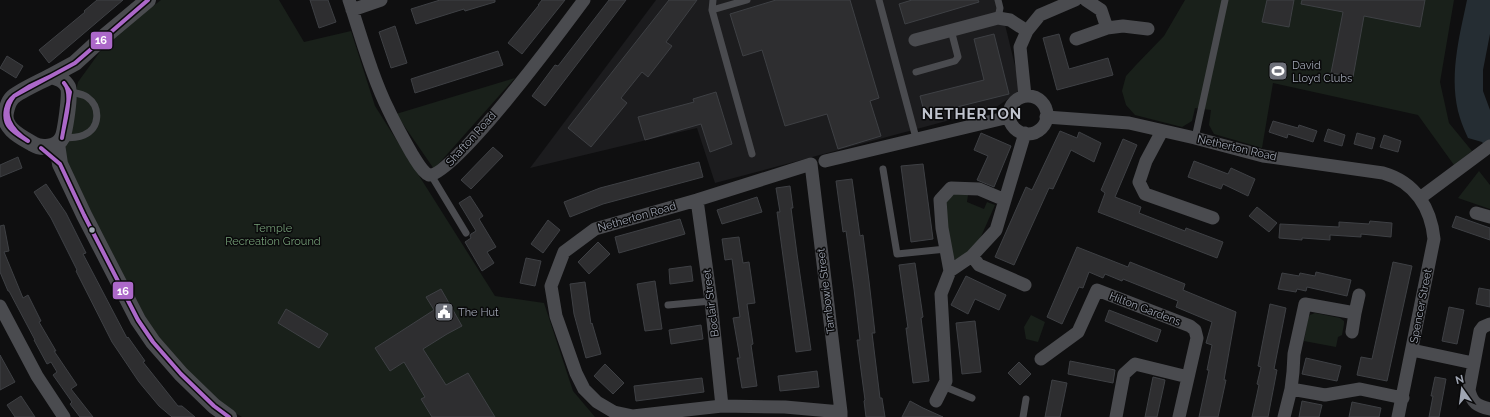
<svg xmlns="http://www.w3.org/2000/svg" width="1490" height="417" font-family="Raleway,sans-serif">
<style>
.built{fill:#1c1c1e}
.green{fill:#19201a}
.water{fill:#252d33}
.building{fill:#2e2e30;stroke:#3e4044}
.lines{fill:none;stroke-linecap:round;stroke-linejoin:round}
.service{stroke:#4a4b4f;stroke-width:7}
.minor{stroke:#4a4b4f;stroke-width:13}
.tertiary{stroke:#4a4b4f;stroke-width:16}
.bus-1-casing{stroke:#0a0a0b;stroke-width:7}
.bus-1{stroke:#ac68c9;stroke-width:4}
.bus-dot{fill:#9fa5b2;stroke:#0a0a0b;stroke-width:1.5}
.labels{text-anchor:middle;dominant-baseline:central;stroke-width:3;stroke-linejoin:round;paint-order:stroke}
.poi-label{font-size:11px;fill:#9fa5b2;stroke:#0a0a0b;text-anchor:start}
.street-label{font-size:11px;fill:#9fa5b2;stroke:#0a0a0b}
.park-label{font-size:11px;fill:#759e77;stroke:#0a0a0b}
.district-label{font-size:15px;font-weight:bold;letter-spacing:1px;fill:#c0c4ce;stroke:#0a0a0b}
.line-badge{stroke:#0a0a0b;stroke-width:1.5}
.badge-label{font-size:11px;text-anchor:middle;font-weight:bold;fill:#fff}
</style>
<rect width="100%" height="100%" fill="#0f0f10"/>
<path class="built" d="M 656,0 L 999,0 L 1021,90 L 995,108 L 715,183 L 697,128 L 530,168 Z"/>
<path class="green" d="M 161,0 L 279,0 L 304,42 L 351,31 L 375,106 L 495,296 L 544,303 L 573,391 L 595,417 L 242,417 L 215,401 L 145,325 L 62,152 L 78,82 L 107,42 Z
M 1185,0 L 1454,0 L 1440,82 L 1449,123 L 1472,151 L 1454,165 L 1418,115 L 1273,83 L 1262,148 L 1214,134 L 1209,125 L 1211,110 L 1195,108 L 1192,121 L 1182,127 L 1135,115 L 1126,105 L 1122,91 L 1126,76 L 1136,65 L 1164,36 Z
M 515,78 L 434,169 L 396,114 Z
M 1479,171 L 1490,185 L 1490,209 L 1458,198 Z
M 956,193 L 968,195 L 967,202 L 984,209 L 987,202 L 995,205 L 975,250 L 955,260 L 950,250 L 945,201 Z
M 1315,313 L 1340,318 L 1344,321 L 1344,324 L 1342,335 L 1338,337 L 1336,347 L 1304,341 L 1308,318 L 1310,315 Z
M 1031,315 L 1045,322 L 1038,342 L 1026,339 L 1024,327 Z"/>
<path class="water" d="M 1467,0 L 1490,0 L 1490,34 L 1483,70 L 1483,91 L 1490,110 L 1490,152 L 1482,142 L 1468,138 C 1465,131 1462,125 1460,118 C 1448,79 1459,38 1467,0 Z"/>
<path class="building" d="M 97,0 L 123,0 L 49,63 L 39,50 L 85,12 L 84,11 Z
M 310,0 L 328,0 L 336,22 L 319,28 Z
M 440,0 L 495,0 L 495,2 L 465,11 L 464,9 L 416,24 L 411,9 Z
M 542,0 L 565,0 L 522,54 L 508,43 L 539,5 L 538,5 Z
M 609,0 L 626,0 L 545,106 L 532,96 L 555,65 L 558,66 Z
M 669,0 L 697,0 L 666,42 L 672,46 L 648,77 L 642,72 L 621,98 L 627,103 L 591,147 L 568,128 Z
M 776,0 L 850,0 L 879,98 L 870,101 L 881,136 L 838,149 L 827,114 L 785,126 L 762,50 L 743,56 L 730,14 Z
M 912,0 L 978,0 L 979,2 L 905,24 L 899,4 Z
M 1267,0 L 1294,0 L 1289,27 L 1262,22 Z
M 1302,0 L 1425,0 L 1420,27 L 1364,16 L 1353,77 L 1331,73 L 1343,12 L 1301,4 Z
M 395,26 L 407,63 L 391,68 L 379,32 Z
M 994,34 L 1009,94 L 925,115 L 920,96 L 984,80 L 974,39 Z
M 1059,34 L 1069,69 L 1108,58 L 1113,75 L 1057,90 L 1043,38 Z
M 498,51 L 503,65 L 415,93 L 411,79 Z
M 7,56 L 23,66 L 16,78 L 0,68 Z
M 716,92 L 732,144 L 710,152 L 701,124 L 645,140 L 638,117 L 694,102 L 693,99 Z
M 1273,121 L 1298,128 L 1299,125 L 1317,131 L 1313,142 L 1288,134 L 1287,138 L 1269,132 Z
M 1328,129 L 1345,135 L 1342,146 L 1324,141 Z
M 1060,131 L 1077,138 L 1079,132 L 1101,143 L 1094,162 L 1071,150 L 1053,189 L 1049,188 L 1014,265 L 995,257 L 1026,187 L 1032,190 Z
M 981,133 L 1011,146 L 994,187 L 977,180 L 988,156 L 974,150 Z
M 1357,133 L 1375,138 L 1372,149 L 1354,144 Z
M 1384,135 L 1401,141 L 1398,152 L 1380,147 Z
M 1123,139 L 1137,145 L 1115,197 L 1141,207 L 1139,213 L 1185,231 L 1186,228 L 1223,242 L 1217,258 L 1098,212 L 1105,193 L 1101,190 Z
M 493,147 L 503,156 L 471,189 L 461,180 Z
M 18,157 L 22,168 L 0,177 L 0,165 Z
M 1194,161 L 1228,174 L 1231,168 L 1255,179 L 1248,196 L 1223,184 L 1221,189 L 1188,177 Z
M 699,162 L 703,177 L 603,204 L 570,217 L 564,202 L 600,188 Z
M 923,164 L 933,239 L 911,242 L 901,166 Z
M 852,179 L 860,236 L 863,235 L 869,281 L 875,333 L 872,333 L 880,398 L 882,398 L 885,417 L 866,417 L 864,401 L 865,400 L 857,340 L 860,340 L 854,289 L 846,231 L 843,232 L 836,181 Z
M 46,184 L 66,213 L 86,253 L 83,254 L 127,338 L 128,337 L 145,361 L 143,362 L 178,406 L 182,406 L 195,417 L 172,417 L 159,406 L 139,382 L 112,342 L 76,271 L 77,270 L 51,218 L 34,192 Z
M 790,186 L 793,208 L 791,208 L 797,254 L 811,350 L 796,352 L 777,212 L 780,212 L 776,188 Z
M 470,196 L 483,216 L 479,219 L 496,247 L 487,252 L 494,263 L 482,271 L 465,242 L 471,238 L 470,236 L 471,234 L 476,231 L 459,203 Z
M 757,197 L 762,212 L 722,224 L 717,210 Z
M 1257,207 L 1277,223 L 1269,232 L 1249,216 Z
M 1456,216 L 1490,228 L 1490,240 L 1452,227 Z
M 680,219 L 685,234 L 619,253 L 615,237 Z
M 548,220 L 560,230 L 543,253 L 531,244 Z
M 1370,221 L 1392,223 L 1391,237 L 1361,234 L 1361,237 L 1330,235 L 1330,240 L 1302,238 L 1302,240 L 1279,238 L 1280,224 L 1339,227 L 1339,222 L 1369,224 Z
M 4,225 L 9,251 L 4,252 L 23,298 L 28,295 L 41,321 L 39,322 L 56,351 L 54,351 L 77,385 L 71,389 L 93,417 L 80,417 L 70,404 L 72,402 L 53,375 L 57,372 L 51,362 L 47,364 L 34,340 L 35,340 L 9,291 L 8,291 L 0,272 L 0,226 Z
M 739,237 L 743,263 L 749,262 L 755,303 L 747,304 L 753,344 L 751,345 L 757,386 L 742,388 L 737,358 L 740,358 L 733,318 L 740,317 L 732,259 L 725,260 L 722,239 Z
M 598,242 L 610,254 L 589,274 L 578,262 Z
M 1077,247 L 1128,267 L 1130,262 L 1185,284 L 1183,290 L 1236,312 L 1224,380 L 1226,380 L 1218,417 L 1199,417 L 1209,370 L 1207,370 L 1212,345 L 1206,343 L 1212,322 L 1176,307 L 1178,301 L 1123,279 L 1122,281 L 1105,274 L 1103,278 L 1089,272 L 1083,288 L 1079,287 L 1062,324 L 1047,317 Z
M 526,258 L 541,261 L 535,286 L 520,283 Z
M 1393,262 L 1412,266 L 1387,381 L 1357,375 L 1361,357 L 1372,359 Z
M 915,263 L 923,317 L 921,318 L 929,381 L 913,383 L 906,328 L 908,328 L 899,265 Z
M 691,266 L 693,281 L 670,284 L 669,269 Z
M 1316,272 L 1351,280 L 1347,296 L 1307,287 L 1306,291 L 1297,289 L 1296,292 L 1278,289 L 1282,273 L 1299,276 L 1300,273 L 1315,276 Z
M 966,276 L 1006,295 L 999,310 L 975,299 L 968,314 L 951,305 Z
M 655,281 L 662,329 L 645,331 L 637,284 Z
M 585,282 L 591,324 L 592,323 L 601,354 L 586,358 L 574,314 L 570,284 Z
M 1479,288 L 1490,290 L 1490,307 L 1476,304 Z
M 441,289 L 462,326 L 447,334 L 423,349 L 446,385 L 468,373 L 495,417 L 432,417 L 421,399 L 425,397 L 404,362 L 390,371 L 375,348 L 434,310 L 426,297 Z
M 1270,304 L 1286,308 L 1274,369 L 1277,370 L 1268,417 L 1252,417 L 1259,385 L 1257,384 L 1261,367 L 1258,366 Z
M 1449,307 L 1464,310 L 1457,344 L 1442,341 Z
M 286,309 L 328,334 L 319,348 L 278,323 Z
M 1109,310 L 1161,330 L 1157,342 L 1105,321 Z
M 975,321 L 981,372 L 962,374 L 956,323 Z
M 701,325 L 703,339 L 671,344 L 669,330 Z
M 0,355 L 15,382 L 0,390 Z
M 1306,358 L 1341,366 L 1337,381 L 1302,374 Z
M 1070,361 L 1115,370 L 1113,383 L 1068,374 Z
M 1019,362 L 1031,374 L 1020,385 L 1008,373 Z
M 605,364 L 624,383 L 613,394 L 594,376 Z
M 817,371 L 819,387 L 780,391 L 778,376 Z
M 1153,377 L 1165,380 L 1164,385 L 1157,417 L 1145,417 Z
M 1435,377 L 1446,379 L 1439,417 L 1429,417 L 1433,396 L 1431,396 Z
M 702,378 L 704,392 L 636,401 L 634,386 Z
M 1052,380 L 1067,383 L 1060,417 L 1045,417 Z
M 21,396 L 35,417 L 15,417 L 7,405 Z
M 910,401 L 923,408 L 943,417 L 902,417 Z
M 1302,401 L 1322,405 L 1319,417 L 1299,417 Z
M 1352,402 L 1381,408 L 1379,417 L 1349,417 Z"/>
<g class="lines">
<path class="service" d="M 747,0 L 712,10 L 752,154
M 879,0 L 916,138
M 712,10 L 713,0
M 998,18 L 1000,8 L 998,0
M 916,72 L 955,61 L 958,57 L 951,30
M 62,138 C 70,138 77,138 84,135 C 100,128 101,107 87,97 C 83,94 75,93 70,92
M 1195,138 L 1225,0
M 883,169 L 897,254 L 946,249
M 431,175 L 466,233
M 668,305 L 711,301
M 943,386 L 972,398
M 1023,417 L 1026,399"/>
<path class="minor" d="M 349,0 C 361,36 372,77 389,111 C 396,126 404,140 412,154 C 416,160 422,172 429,175 C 450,181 567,23 584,0
M 1086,0 L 1101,10 L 1107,28
M 352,10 L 381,0
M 1076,39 L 1107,28 L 1123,26 L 1148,29
M 915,40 L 998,18 L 1010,20 L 1027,31
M 1025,96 L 1020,47 L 1027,31 L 1040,15 L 1075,0
M1009 115a19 19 0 1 1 38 0a19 19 0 1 1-38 0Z
M 1046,117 L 1129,123 L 1195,138 L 1263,156 L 1383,173 C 1415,182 1431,208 1434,239 L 1398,417
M 1162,131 L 1146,161 L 1139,182 L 1145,194 L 1213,218
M 825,161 L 1009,117
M 1420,198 L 1490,146
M 697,200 L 711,301 L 722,406
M 1476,213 L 1490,217
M 972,256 L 979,265 L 1025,285
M 950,271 L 942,228 L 940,200 L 951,188 L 979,189 L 1005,200
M 1359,295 L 1355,313 L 1305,304 L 1294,354 L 1293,372 L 1291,389 L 1325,395 L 1360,389 L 1403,398
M 0,306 L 37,376 L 64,417
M 1490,324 L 1483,327 L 1480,331 L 1469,390 C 1472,403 1477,406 1490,409
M 1352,332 L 1355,313
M 1412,350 L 1473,363
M 1041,359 L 1078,332 L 1097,290 L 1190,326 L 1195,330 L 1197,338 L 1179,417
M 936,401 L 946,381 L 941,294 L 950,271 L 972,256 L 996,230 L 1025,133
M 841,412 L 785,407 L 722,406 L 633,416 L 614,412 L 597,402 L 584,389 L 576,373 L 556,316 L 551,286 L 564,252 L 595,229 L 697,200 L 811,164 L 841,412 L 841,417
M 1116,417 L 1124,374 L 1135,364 L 1188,377
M 1284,417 L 1291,389"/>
<path class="tertiary" d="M 51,76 C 59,78 64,80 68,87 C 71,92 65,133 62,138 C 57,148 41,149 33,144 C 21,137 2,128 6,112 C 7,107 8,102 12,98 C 17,92 42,81 51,76 Z
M 51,76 L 75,63 L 99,41 L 148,0
M 57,144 L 60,164 L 84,215 L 138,320 L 153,342 L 181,374 L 214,406 L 229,417"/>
<defs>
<path id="bus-1" d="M 51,76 L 75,63 L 148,0
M 14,96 C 0,114 11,130 28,141
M 14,96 C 10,99 7,104 6,109 C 2,127 15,133 28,141
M 14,96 L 30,86 L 51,76
M 14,96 L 51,76
M 62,138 C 64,124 74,94 64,83
M 62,138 L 70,92 L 64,83
M 41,148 L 60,164 L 84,215 L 138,320 L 153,342 L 181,374 L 214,406 L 229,417"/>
</defs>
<use href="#bus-1" class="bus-1-casing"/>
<use href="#bus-1" class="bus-1"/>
</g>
<defs>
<symbol id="stadium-square" viewBox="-11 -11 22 22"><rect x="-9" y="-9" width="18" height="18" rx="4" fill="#6d7079" stroke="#0a0a0b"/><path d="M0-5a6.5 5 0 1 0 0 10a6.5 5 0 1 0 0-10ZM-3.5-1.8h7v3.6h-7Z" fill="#fff"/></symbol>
<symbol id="civic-square" viewBox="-11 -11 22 22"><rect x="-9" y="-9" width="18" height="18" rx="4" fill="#6d7079" stroke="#0a0a0b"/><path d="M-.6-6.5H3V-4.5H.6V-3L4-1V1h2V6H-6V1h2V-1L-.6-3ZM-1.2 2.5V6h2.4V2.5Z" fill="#fff"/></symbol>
</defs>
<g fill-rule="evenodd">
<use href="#stadium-square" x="1267" y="60" width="22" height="22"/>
<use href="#civic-square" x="433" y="301" width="22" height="22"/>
</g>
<circle class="bus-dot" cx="92" cy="230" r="3.5"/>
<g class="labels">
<g class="poi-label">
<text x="1292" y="65">David<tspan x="1292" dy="13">Lloyd Clubs</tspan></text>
<text x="458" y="312">The Hut</text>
</g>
<g class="street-label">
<text transform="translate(471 139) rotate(-48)">Shafton Road</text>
<text transform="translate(1237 148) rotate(13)">Netherton Road</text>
<text transform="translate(637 217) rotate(-16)">Netherton Road</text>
<text transform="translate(826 291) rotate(-97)">Tambowie Street</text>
<text transform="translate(711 303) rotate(-97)">Boclair Street</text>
<text transform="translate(1421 306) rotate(-79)">Spencer Street</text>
<text transform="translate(1145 309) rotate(21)">Hilton Gardens</text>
</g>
<g class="park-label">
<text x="273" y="228">Temple<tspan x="273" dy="13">Recreation Ground</tspan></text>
</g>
<g class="district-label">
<text x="972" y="114">NETHERTON</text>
</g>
</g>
<g class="line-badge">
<rect x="90" y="31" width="23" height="19" rx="4" fill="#ac68c9"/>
<rect x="112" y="281" width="22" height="19" rx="4" fill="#ac68c9"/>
</g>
<g class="badge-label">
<text x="101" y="44">16</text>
<text x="123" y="295">16</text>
</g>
<g transform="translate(1462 389) rotate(346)" stroke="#0a0a0b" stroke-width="3" paint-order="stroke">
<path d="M0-3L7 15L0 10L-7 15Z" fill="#9fa5b2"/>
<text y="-6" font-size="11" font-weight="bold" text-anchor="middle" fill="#9fa5b2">N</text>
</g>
</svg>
